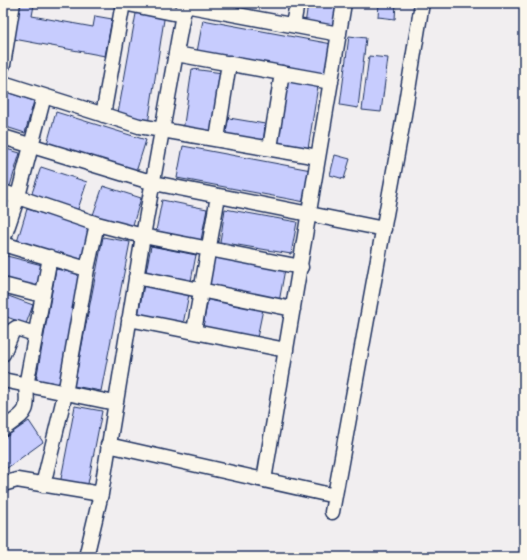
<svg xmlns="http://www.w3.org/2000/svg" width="527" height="560" font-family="Mynerve,sans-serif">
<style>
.building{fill:#c7ccfe;stroke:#1b2f5e}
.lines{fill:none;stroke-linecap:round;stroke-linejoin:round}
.minor-casing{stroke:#1b2f5e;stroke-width:17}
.minor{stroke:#fbf7ec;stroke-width:14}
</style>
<rect width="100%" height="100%" fill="#f1eef0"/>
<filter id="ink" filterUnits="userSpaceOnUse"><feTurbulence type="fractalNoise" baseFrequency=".025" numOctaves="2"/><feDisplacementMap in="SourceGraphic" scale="8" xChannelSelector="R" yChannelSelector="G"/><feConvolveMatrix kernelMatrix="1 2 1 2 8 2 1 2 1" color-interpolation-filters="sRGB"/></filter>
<g filter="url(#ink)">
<path class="building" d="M 20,3 L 34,5 L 32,16 L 93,27 L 95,16 L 112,19 L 105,56 L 14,39 Z
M 204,3 L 236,3 L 235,11 Z
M 308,3 L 341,3 L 336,30 L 305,25 Z
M 379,3 L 396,3 L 395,19 L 378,17 Z
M 137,8 L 165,13 L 148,124 L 117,119 Z
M 203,20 L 332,44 L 325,76 L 197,52 Z
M 349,36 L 366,38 L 358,108 L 340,105 Z
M 369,56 L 388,58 L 381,112 L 362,110 Z
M 192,69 L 223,73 L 213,136 L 183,131 Z
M 287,81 L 318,86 L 308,149 L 278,144 Z
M 3,91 L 34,101 L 25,133 L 3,126 Z
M 56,112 L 146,140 L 136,172 L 47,144 Z
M 229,118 L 265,124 L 263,147 L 224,135 Z
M 183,146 L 311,170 L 305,202 L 177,178 Z
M 3,148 L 20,153 L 10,186 L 3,184 Z
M 335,155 L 350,159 L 344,179 L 330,175 Z
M 41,167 L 87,182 L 77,212 L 31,196 Z
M 103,186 L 141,198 L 132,228 L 93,215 Z
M 3,199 L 9,201 L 3,220 Z
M 162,200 L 207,209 L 201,240 L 156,231 Z
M 27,209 L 95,229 L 85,262 L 17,242 Z
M 225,209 L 297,222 L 291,254 L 220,242 Z
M 103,237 L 130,242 L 101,391 L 74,386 Z
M 151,246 L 196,255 L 190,286 L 145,277 Z
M 3,255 L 42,265 L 36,289 L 3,280 Z
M 213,256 L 285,269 L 279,302 L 207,289 Z
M 56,269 L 80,274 L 59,385 L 36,380 Z
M 144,285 L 189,294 L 183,324 L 138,316 Z
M 3,294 L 33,305 L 26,324 L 7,317 L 3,327 Z
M 208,298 L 263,309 L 257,338 L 203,327 Z
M 75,406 L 102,411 L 87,489 L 60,484 Z
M 29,421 L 43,442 L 3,471 L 3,439 Z"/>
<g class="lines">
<defs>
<path id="minor" d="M 123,3 L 183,15
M 185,5 L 339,34
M 293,25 L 297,3
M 176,54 L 331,82
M 3,65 L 13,3
M 3,83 L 139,126 L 318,157
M 103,115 L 123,3
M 3,137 L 154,183 L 384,229
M 217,139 L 229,63
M 270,148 L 282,73
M 3,192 L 97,224 L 87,269 L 65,394 L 43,485
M 97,224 L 143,236 L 301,267
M 3,240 L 18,196 L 44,96
M 3,244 L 87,269
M 136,277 L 293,309
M 3,285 L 42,295
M 129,319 L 286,350
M 194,331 L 218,196
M 3,354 L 13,330 L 16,328 L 35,334
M 3,380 L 115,403
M 3,429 C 25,412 29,415 26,386 L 50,257
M 108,445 L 335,496
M 264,480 C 291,321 318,162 344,3
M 3,484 L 17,480 L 101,494
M 332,512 L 403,121 L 422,3
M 86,557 L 101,494 L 143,236 L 185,3"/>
</defs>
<use href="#minor" class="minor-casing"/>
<use href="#minor" class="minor"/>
</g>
</g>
<rect width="527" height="560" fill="none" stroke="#fbf7ec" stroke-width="16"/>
<rect x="8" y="8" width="511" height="544" fill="none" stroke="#1b2f5e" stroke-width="1.5" filter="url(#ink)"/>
</svg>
